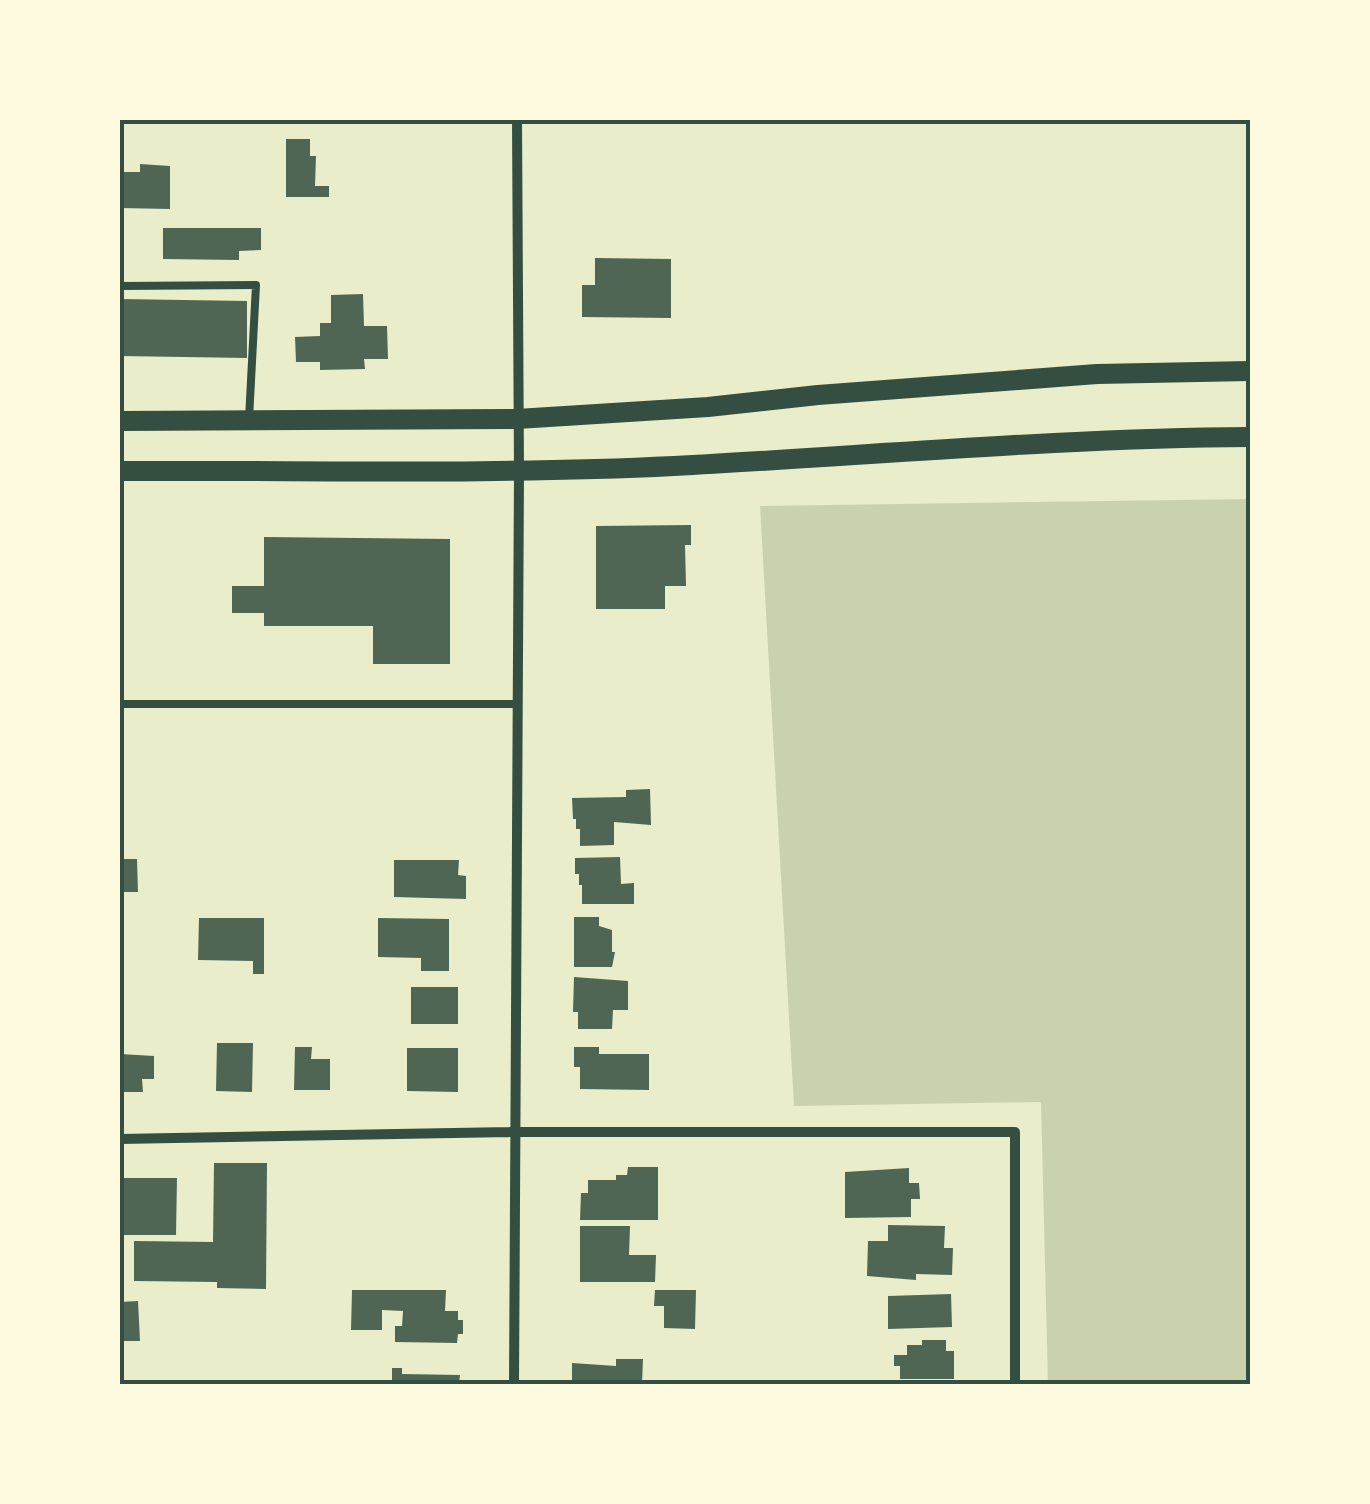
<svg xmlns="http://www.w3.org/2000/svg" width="1370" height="1504" font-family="'Space Grotesk',sans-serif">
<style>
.green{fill:#cad2ad}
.building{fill:#4f6655}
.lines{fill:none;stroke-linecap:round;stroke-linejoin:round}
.service{stroke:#344e41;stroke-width:8}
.minor{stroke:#344e41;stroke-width:10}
.secondary{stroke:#344e41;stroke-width:20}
.neatline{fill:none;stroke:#344e41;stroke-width:4}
</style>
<rect width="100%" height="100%" fill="#e9edc9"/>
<path class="green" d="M 1250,499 L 1250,1384 L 1048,1384 L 1041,1102 L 794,1106 L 760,506 Z"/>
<path class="building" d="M 286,139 L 310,139 L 310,156 L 316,156 L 315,186 L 329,186 L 329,197 L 286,197 Z
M 140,164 L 170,166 L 170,209 L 120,208 L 120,172 L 140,172 Z
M 163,228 L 261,228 L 261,250 L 239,251 L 239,260 L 163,259 Z
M 595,258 L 671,259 L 671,318 L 582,317 L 582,285 L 595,285 Z
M 363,294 L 364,326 L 387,326 L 388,359 L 364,359 L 365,369 L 320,370 L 320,362 L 296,362 L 295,337 L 320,336 L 320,323 L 331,323 L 331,295 Z
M 120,299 L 247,301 L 247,358 L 120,356 Z
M 691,525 L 691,545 L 685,545 L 686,586 L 665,586 L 665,609 L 596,609 L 596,526 Z
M 264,537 L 450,539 L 450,664 L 373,664 L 373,626 L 264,626 L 264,613 L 232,613 L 232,586 L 264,586 Z
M 650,789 L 651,825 L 614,822 L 614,845 L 580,846 L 580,829 L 576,829 L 576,819 L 573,819 L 572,798 L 626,797 L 626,790 Z
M 620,857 L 621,884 L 634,883 L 634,904 L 582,904 L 582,885 L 579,885 L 579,874 L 575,874 L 575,858 Z
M 120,859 L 137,859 L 138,892 L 120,892 Z
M 394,860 L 459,860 L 458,875 L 466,876 L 466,899 L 394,897 Z
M 574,917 L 599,917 L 599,926 L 612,930 L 612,952 L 615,952 L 612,967 L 574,967 Z
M 199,918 L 264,918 L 264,974 L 253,974 L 253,961 L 198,960 Z
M 378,918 L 449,919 L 449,971 L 421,971 L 421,958 L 378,957 Z
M 574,977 L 628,981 L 628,1010 L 613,1010 L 612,1029 L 578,1029 L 578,1012 L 573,1012 Z
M 411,987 L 458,987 L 458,1024 L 411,1024 Z
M 217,1043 L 253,1043 L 252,1092 L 216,1091 Z
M 295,1047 L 312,1047 L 311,1059 L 330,1059 L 330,1090 L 294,1090 Z
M 574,1047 L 599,1047 L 599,1054 L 649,1054 L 649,1090 L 580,1089 L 580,1067 L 574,1067 Z
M 407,1048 L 458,1048 L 458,1092 L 407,1091 Z
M 120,1054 L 154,1056 L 154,1079 L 142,1079 L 143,1092 L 120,1092 Z
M 214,1163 L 267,1163 L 266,1289 L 217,1288 L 217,1282 L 134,1281 L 134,1241 L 213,1242 Z
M 628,1167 L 658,1167 L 658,1220 L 580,1220 L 581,1193 L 588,1193 L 588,1180 L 616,1180 L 616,1175 L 627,1175 Z
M 909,1168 L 909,1183 L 919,1183 L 920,1199 L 911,1199 L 911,1217 L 845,1218 L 845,1172 Z
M 120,1178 L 177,1178 L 176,1235 L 120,1235 Z
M 888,1225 L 945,1226 L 944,1248 L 953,1248 L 952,1275 L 916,1274 L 916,1280 L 867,1276 L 868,1241 L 888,1241 Z
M 580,1226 L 630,1226 L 629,1255 L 656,1255 L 655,1282 L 580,1282 Z
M 352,1290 L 446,1290 L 445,1311 L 458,1311 L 458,1320 L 463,1320 L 463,1334 L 458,1334 L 457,1343 L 395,1342 L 395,1326 L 402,1326 L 403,1311 L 382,1310 L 382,1330 L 351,1330 Z
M 655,1290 L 696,1290 L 695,1329 L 664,1328 L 664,1306 L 654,1306 Z
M 951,1294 L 952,1327 L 888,1329 L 888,1296 Z
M 138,1301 L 140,1341 L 120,1341 L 120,1302 Z
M 922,1340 L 946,1340 L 946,1351 L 954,1351 L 954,1379 L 900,1379 L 900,1366 L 894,1366 L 894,1355 L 907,1355 L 907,1345 L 922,1345 Z
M 616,1359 L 643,1359 L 642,1384 L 572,1384 L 572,1363 L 616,1366 Z
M 392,1368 L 402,1368 L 402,1374 L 460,1375 L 459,1384 L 392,1384 Z"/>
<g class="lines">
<path class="service" d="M 120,286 L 256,285 L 249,419
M 120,704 L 518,704"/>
<path class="minor" d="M 120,1139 L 514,1132 L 1015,1132 L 1015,1384
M 514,1384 L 519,472 L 517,120"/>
<path class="secondary" d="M 120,421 L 517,419 L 708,407 L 818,395 L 1097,374 L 1250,371
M 120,471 C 305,470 490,475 674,466 C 866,456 1058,438 1250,437"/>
</g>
<rect width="1370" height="1504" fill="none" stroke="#fefae0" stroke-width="245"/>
<rect x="122" y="122" width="1126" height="1260" class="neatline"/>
</svg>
